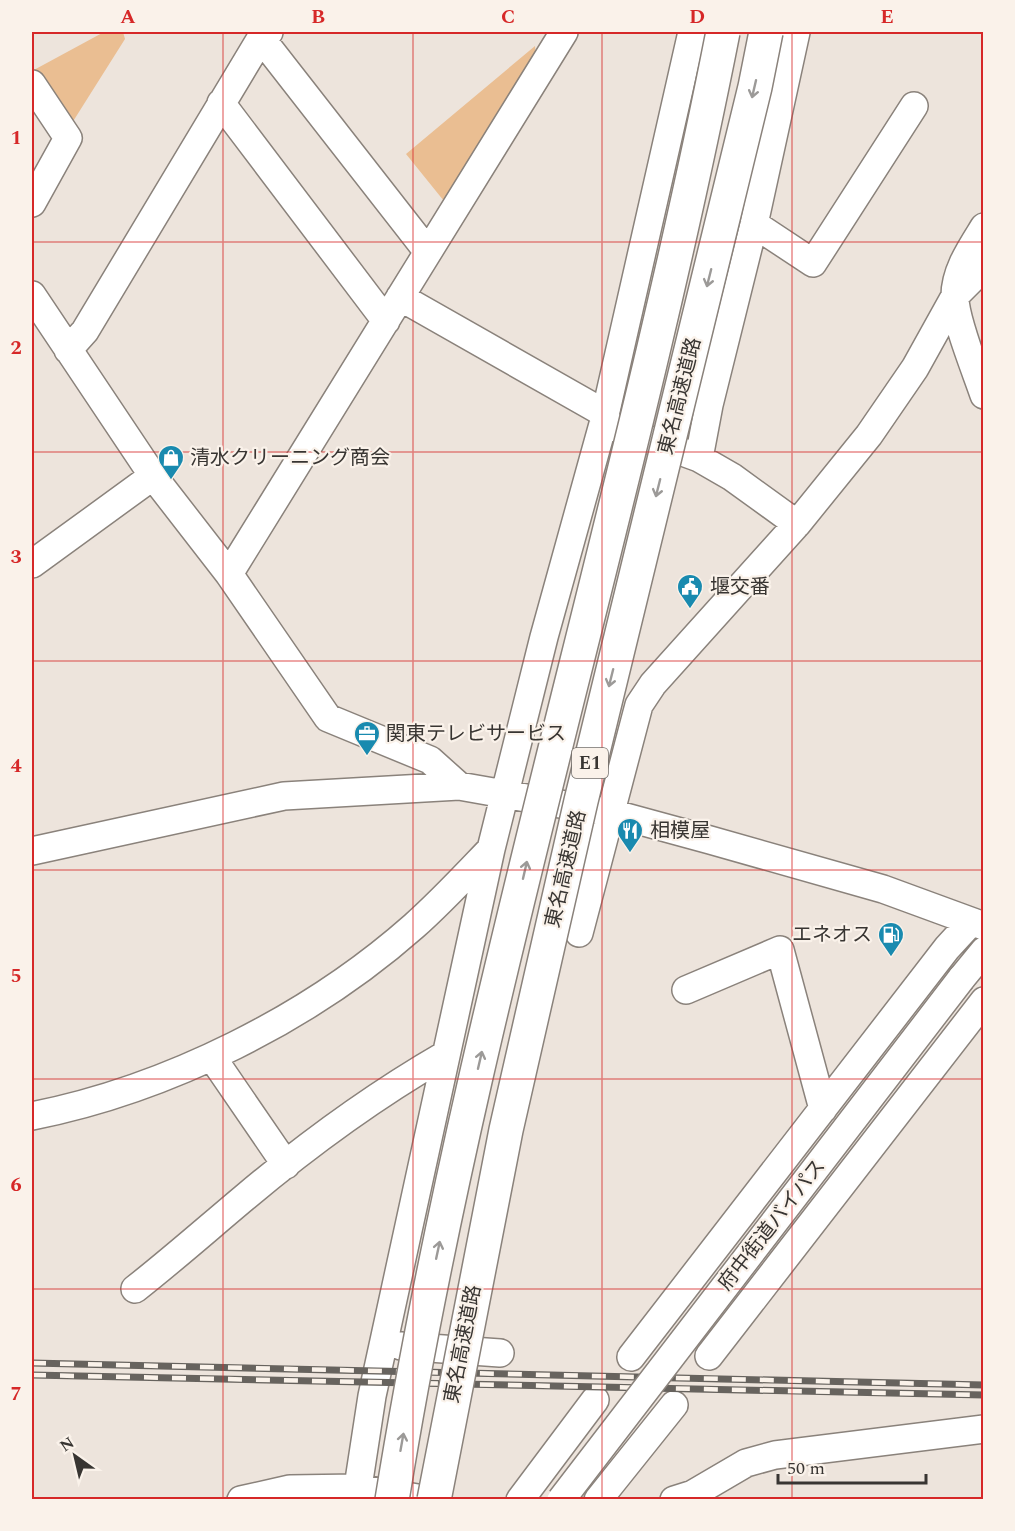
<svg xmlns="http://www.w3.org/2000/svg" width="1015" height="1531" font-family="Spectral,'Noto Sans JP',serif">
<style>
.green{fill:#eabe92}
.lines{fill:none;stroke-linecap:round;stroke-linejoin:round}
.minor-casing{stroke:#8a827b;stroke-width:30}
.minor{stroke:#fff;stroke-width:27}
.rail-casing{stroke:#67635e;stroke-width:7}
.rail{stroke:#faf2ea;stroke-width:4.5;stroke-dasharray:14;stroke-linecap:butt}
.minor-bridge-casing{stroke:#8a827b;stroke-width:30;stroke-linecap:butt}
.highway-bridge-casing{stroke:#8a827b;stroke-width:36;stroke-linecap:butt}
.minor-bridge{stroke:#fff;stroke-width:27}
.highway-bridge{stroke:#fff;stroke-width:33}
.oneway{stroke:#9c9a98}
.grid{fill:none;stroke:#d62828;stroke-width:1.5;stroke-opacity:0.55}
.labels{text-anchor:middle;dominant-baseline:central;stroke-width:4.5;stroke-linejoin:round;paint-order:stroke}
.shield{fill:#faf2ea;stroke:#726e69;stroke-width:1.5}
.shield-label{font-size:18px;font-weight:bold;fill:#383532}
.street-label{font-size:20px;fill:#383532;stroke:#faf2ea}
.poi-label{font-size:20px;fill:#383532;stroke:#faf2ea;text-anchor:start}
.neatline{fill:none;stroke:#d62828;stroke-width:2}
.grid-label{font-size:20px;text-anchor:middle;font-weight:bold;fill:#d62828}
</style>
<rect width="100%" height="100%" fill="#ede4dc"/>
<path class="green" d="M 104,32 L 123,32 L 125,39 L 72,123 L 32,71 Z
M 535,46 L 536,57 L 448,206 L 406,154 Z"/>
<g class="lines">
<defs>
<path id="minor" d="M 261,38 L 428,252
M 32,84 L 68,138 L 32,203
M 221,103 L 386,321
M 754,224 L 813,263 L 914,106
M 984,227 C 971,248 955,271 955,296 C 954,318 976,371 984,395
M 32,295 L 153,476 L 229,574 L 328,718 L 430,760 L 459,786
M 400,297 L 604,413
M 68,350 L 85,331 L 261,38 L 269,32
M 614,427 L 699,458 L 732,477 L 797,524
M 699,458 L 709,405 L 754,224 L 796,32
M 32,564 L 153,476
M 229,574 L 564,32
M 32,851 L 284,796 L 459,786 L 611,813 L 710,840 L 883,889 L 984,926
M 579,933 L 639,705 L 653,684 L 797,524 L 869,435 L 915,368 L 955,296 L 984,267
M 961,979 L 984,951
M 686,990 L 780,950 L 823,1109
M 212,1057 L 286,1165
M 32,1116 C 168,1089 310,1018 414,926 C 441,902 466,875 491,849
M 135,1289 C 172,1260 207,1229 244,1198 C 307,1145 374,1096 445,1055
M 401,1346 L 500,1353
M 709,1356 L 984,1001
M 631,1357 L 947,948 L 970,923
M 241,1500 L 290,1489 L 357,1488 L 430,1500
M 356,1500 L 372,1396 L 491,849 L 544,637 L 603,424 L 692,32
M 520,1500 L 595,1400
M 598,1500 L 674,1405
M 674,1500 L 693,1494 L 746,1463 L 775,1455 L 984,1429"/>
</defs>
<use href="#minor" class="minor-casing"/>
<use href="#minor" class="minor"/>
<defs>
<path id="rail" d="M 32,1363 L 984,1385
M 32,1375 L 984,1395"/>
</defs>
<use href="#rail" class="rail-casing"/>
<use href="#rail" class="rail"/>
<defs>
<path id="minor-bridge" d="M 561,1500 L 961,979"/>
<path id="highway-bridge" d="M 392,1500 C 472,1004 626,524 723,32
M 434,1500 L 506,1130 L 581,801 L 755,87 L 766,32"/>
</defs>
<use href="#minor-bridge" class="minor-bridge-casing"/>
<use href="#highway-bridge" class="highway-bridge-casing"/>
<use href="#minor-bridge" class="minor-bridge"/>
<use href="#highway-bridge" class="highway-bridge"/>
</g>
<defs><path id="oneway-shaft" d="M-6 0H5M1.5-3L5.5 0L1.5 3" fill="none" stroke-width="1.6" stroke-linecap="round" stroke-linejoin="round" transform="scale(1.5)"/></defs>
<g class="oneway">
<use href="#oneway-shaft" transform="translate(754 89) rotate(103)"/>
<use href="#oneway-shaft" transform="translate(709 278) rotate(104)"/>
<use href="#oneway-shaft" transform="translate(658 488) rotate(104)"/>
<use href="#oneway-shaft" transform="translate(611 678) rotate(104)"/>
<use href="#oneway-shaft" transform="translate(525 870) rotate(-77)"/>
<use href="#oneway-shaft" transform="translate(480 1060) rotate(-77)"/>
<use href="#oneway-shaft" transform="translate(438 1250) rotate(-78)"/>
<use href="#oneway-shaft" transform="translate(402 1442) rotate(-80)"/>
</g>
<path class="grid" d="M 223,32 L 223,1500M 413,32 L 413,1500M 602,32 L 602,1500M 792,32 L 792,1500M 32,242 L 984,242M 32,452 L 984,452M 32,661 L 984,661M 32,870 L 984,870M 32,1079 L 984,1079M 32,1289 L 984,1289"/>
<defs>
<symbol id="shop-pin" viewBox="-11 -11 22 30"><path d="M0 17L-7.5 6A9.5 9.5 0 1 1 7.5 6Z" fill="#198aaf" stroke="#faf2ea"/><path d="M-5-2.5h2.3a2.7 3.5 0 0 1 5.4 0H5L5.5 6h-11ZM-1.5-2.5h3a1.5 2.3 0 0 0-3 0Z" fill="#fff"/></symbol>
<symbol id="civic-pin" viewBox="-11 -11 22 30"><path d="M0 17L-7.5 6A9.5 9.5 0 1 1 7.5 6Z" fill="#198aaf" stroke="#faf2ea"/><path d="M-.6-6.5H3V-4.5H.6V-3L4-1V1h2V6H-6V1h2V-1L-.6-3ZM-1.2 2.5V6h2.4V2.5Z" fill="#fff"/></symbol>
<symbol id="office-pin" viewBox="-11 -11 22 30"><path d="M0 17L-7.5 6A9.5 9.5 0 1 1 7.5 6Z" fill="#198aaf" stroke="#faf2ea"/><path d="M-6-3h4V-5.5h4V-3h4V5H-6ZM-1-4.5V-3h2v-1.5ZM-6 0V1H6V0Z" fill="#fff"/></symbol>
<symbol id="restaurant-pin" viewBox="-11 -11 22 30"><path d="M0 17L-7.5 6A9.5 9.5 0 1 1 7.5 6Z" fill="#198aaf" stroke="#faf2ea"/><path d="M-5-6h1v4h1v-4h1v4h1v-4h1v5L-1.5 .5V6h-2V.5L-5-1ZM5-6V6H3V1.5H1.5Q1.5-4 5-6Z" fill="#fff"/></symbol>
<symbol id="fuel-pin" viewBox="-11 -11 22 30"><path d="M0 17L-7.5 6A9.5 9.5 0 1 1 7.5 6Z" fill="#198aaf" stroke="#faf2ea"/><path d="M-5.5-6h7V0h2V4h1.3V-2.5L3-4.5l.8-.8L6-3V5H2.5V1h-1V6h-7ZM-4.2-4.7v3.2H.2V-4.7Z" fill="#fff"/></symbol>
</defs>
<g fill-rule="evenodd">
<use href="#shop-pin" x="156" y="443" width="30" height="40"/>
<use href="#civic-pin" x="675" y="572" width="30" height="40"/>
<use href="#office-pin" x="352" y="719" width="30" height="40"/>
<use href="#restaurant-pin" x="615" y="816" width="30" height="40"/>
<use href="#fuel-pin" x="876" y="920" width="30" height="40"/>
</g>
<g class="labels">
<rect class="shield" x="572" y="748" width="36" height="30" rx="4.5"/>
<g class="shield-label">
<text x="590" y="763">E1</text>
</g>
<g class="street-label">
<text transform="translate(680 396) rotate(-76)">東名高速道路</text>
<text transform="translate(566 869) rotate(-77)">東名高速道路</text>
<text transform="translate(772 1225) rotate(-52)">府中街道バイパス</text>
<text transform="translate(463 1344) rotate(-79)">東名高速道路</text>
</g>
<g class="poi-label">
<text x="190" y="458">清水クリーニング商会</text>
<text x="710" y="587">堰交番</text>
<text x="386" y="734">関東テレビサービス</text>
<text x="650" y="831">相模屋</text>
<text x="872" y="935" text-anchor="end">エネオス</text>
</g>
</g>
<rect width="1015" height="1531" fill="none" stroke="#faf2ea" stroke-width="66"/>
<g transform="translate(75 1456) rotate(326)" stroke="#faf2ea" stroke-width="4.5" paint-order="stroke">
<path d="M0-4.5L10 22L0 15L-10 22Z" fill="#383532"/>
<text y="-9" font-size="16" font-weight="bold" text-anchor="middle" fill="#383532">N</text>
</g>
<path d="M778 1474v9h148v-9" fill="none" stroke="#383532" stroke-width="3"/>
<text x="787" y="1474" font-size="18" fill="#383532" stroke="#faf2ea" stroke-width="4.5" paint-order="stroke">50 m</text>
<rect x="33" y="33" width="949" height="1465" class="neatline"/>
<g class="grid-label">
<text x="128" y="23">A</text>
<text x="318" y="23">B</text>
<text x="508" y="23">C</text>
<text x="697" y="23">D</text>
<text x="887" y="23">E</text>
<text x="16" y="144">1</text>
<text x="16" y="354">2</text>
<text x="16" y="563">3</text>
<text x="16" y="772">4</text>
<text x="16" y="982">5</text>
<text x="16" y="1191">6</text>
<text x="16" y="1400">7</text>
</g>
</svg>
